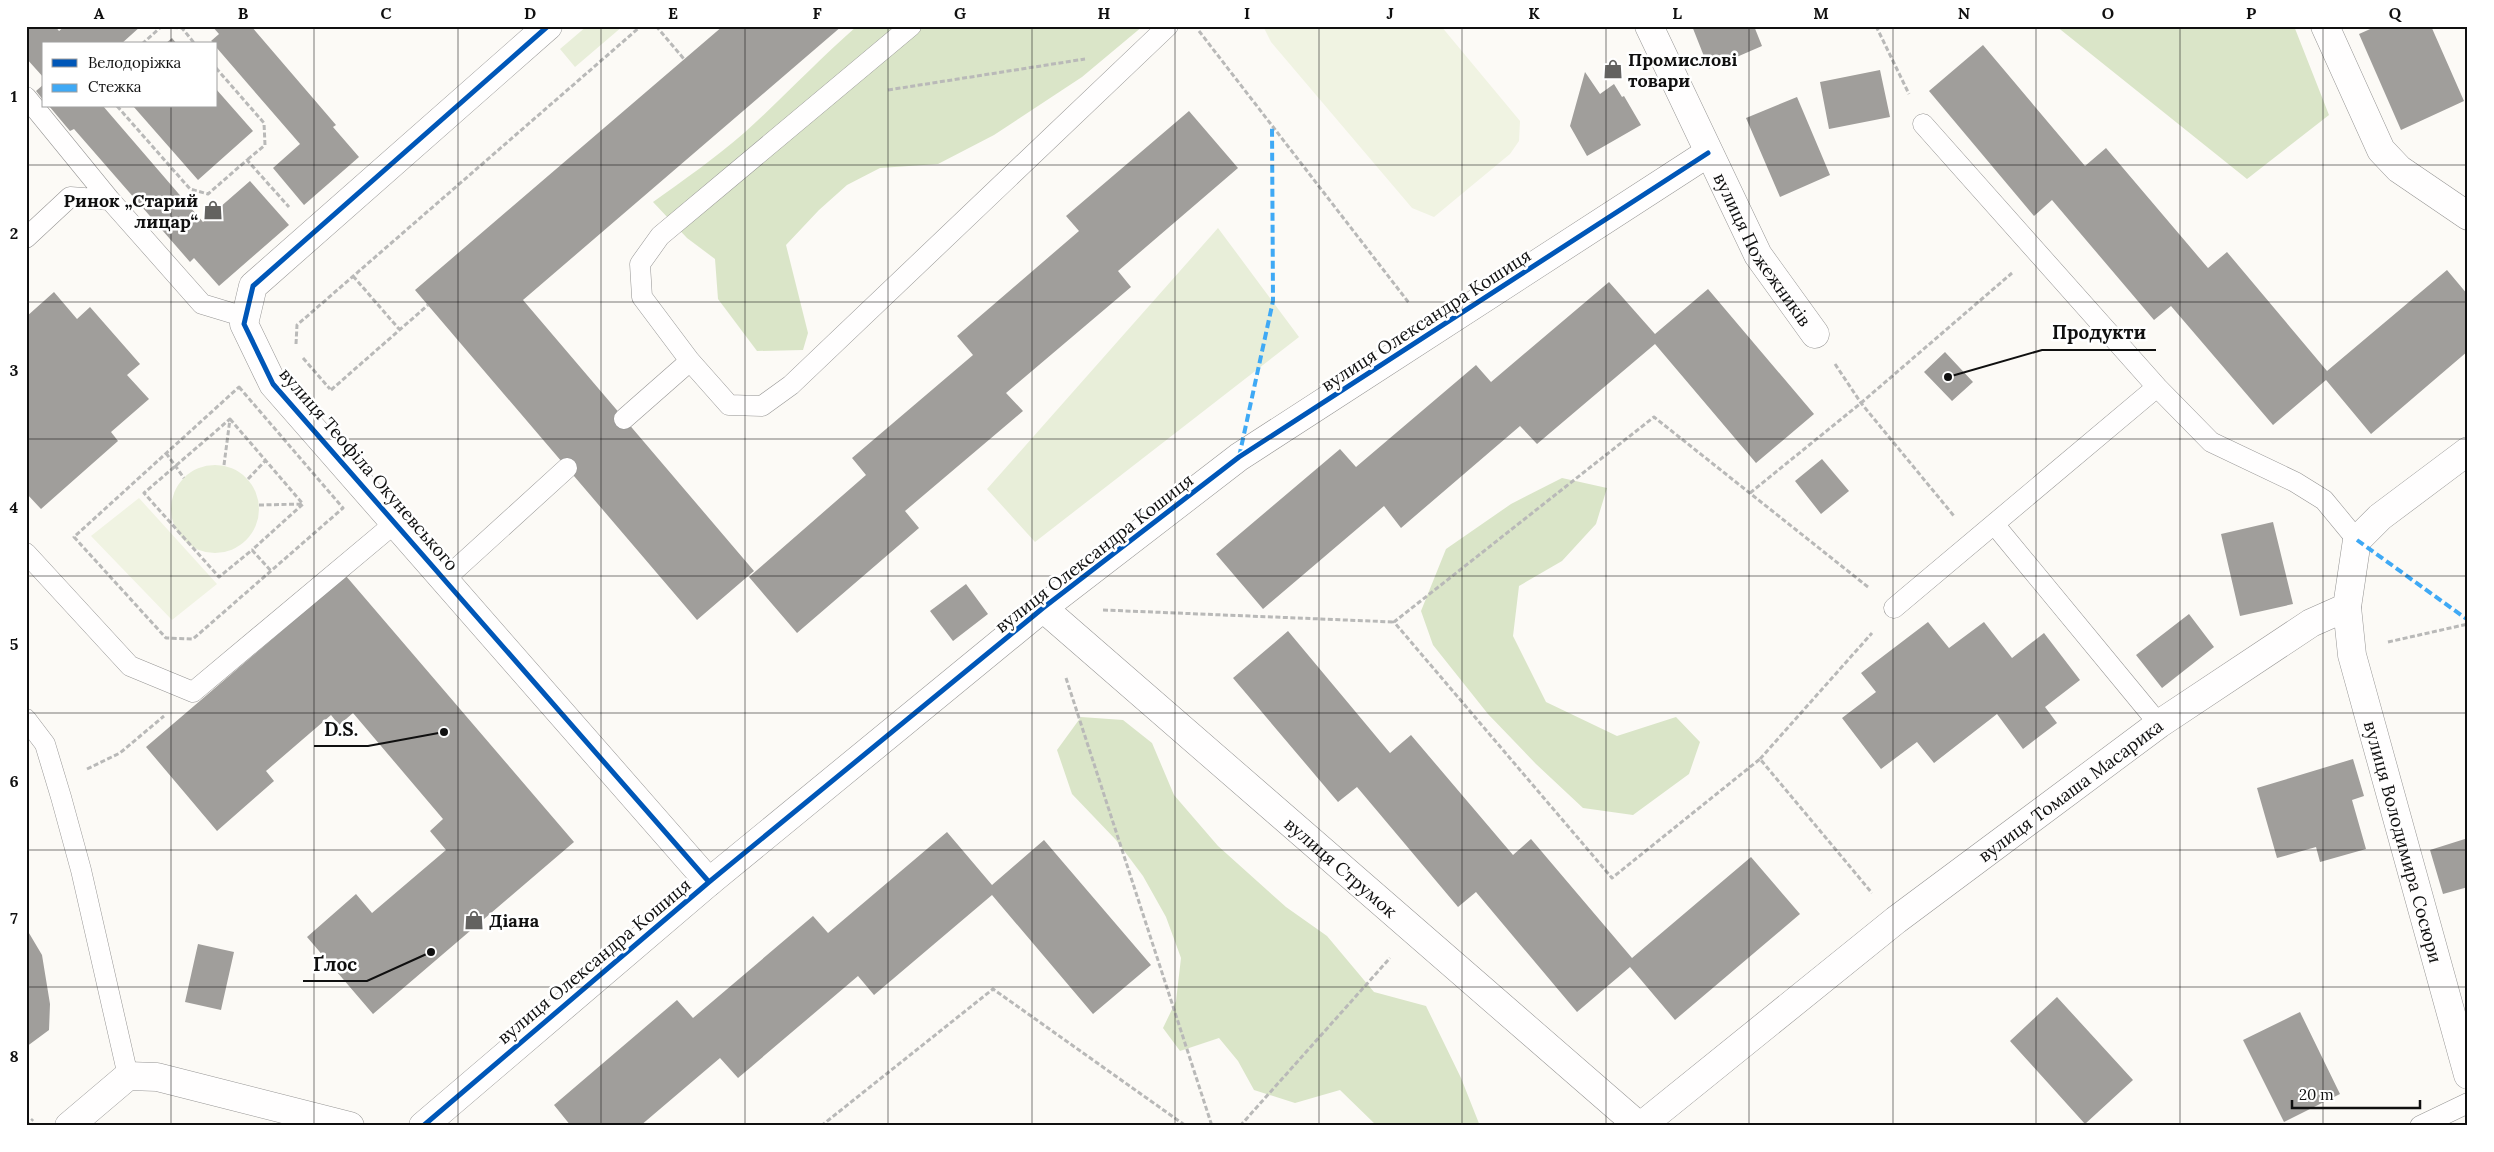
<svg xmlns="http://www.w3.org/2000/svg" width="2494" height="1152" font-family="Lora,serif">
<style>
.green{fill:#e8eed9}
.forest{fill:#dae5c8}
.pitch{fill:#f0f3e2}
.building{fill:#a09e9b}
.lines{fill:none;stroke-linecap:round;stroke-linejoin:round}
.lane-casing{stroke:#969594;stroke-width:21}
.street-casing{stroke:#969594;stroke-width:29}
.path{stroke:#b9b9b8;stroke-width:3;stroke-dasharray:5 2.5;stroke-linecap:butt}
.lane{stroke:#fffefe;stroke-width:20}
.street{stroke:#fffefe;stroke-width:28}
.quiet{stroke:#3fa9f5;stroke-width:4;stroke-dasharray:8 4;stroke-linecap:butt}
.cycleway-casing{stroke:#fff;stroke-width:8}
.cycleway{stroke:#0057b8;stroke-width:5}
.grid{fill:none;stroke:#101010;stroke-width:1;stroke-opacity:0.55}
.labels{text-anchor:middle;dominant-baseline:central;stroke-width:5;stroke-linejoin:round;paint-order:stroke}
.poi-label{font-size:18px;font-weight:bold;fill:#101010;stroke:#fff;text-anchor:start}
.street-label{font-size:18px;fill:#101010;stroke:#fff}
.leader{fill:none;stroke:#101010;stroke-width:2}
.callout-dot{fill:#101010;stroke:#fff;stroke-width:2}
.callout-label{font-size:19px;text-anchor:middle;font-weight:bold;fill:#101010;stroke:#fff;stroke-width:5;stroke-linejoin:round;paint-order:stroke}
.neatline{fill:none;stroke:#101010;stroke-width:2}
.grid-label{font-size:16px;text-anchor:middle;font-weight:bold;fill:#101010}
</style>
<rect width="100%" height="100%" fill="#fcfaf6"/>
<path class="green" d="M 587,26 L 623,26 L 575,67 L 560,49 Z
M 1218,228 L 1299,337 L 1035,542 L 987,489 Z
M171 509a44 44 0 1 1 88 0a44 44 0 1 1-88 0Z"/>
<path class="forest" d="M 857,26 L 1143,26 L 1082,77 L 994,135 L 938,164 L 880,168 L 847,185 L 819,210 L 786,245 L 808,333 L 803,350 L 757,351 L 718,299 L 715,259 L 687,238 L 653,202 C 684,180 715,158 744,133 C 783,98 818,60 857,26 Z
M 2056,26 L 2294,26 L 2329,115 L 2247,179 Z
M 1562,478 L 1607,488 L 1596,524 L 1562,561 L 1519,586 L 1513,636 L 1546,702 L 1617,736 L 1676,717 L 1700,742 L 1689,774 L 1633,815 L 1583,808 L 1536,764 L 1488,714 L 1433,645 L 1421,611 L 1446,549 L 1511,504 Z
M 1081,717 L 1123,720 L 1152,743 L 1174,795 L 1218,846 L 1286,907 L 1327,936 L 1374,992 L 1426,1006 L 1461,1078 L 1480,1126 L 1377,1126 L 1340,1090 L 1295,1103 L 1254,1090 L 1238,1061 L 1219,1038 L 1180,1051 L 1163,1028 L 1176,1001 L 1181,958 L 1166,917 L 1143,876 L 1116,840 L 1072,794 L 1057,750 Z"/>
<path class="pitch" d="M 1263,26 L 1441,26 L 1520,121 L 1519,141 L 1510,154 L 1434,217 L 1412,208 L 1271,42 Z
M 139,498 L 217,584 L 172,620 L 91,536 Z"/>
<path class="building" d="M 26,26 L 55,26 L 59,31 L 65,26 L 141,26 L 121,44 L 44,44 L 44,78 L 26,58 Z
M 212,26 L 251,26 L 336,125 L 333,127 L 359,157 L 304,205 L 273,168 L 300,144 L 216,47 L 216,44 L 211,41 L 219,34 Z
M 723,26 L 842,26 L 523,300 L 754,571 L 697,620 L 415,290 Z
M 1692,26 L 1754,26 L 1762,46 L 1709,69 Z
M 2377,26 L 2431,26 L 2464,101 L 2401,130 L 2359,34 Z
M 172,38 L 177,44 L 165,44 Z
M 1983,45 L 2085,166 L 2106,148 L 2208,268 L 2227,252 L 2327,371 L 2447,270 L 2468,295 L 2468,351 L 2371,434 L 2326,380 L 2273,425 L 2171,306 L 2154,320 L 2052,200 L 2034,216 L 1929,91 Z
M 1880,70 L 1890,117 L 1829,129 L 1820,82 Z
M 1585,72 L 1600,94 L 1614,84 L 1622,97 L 1624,96 L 1641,125 L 1587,156 L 1570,126 Z
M 44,84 L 44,101 L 36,91 Z
M 216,89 L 253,131 L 198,180 L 133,106 L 216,106 Z
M 1797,97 L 1830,175 L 1780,197 L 1746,118 Z
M 49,106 L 103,106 L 203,222 L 250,181 L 289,225 L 219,286 L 194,258 L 190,262 L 74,129 L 70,131 Z
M 1189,111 L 1238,168 L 1118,271 L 1131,287 L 1006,393 L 1023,411 L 905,511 L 919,528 L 797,633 L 749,577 L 866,475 L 852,458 L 973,355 L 957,336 L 1079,231 L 1066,216 Z
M 1609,282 L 1655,334 L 1708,289 L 1814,414 L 1756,463 L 1655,344 L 1537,444 L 1520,426 L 1401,528 L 1384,506 L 1263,609 L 1216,554 L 1340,449 L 1356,467 L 1476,365 L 1491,382 Z
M 54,292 L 77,319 L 90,307 L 140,364 L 127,375 L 149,399 L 111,432 L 118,441 L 41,509 L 26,493 L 26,317 Z
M 1945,352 L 1973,382 L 1952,401 L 1924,372 Z
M 1822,459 L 1849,491 L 1821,514 L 1795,481 Z
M 2273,522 L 2293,604 L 2240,616 L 2221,534 Z
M 346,576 L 574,842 L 373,1014 L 307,937 L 356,894 L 372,913 L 446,850 L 430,831 L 443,819 L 353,713 L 339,725 L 331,715 L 266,771 L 274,781 L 217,831 L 146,747 Z
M 966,584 L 988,614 L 953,641 L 930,611 Z
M 2189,614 L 2214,647 L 2162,688 L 2136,655 Z
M 1928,622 L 1949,648 L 1984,622 L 2012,658 L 2044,633 L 2080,680 L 2045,707 L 2057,723 L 2023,749 L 1997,714 L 1934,763 L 1917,742 L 1881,769 L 1842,718 L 1876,692 L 1861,673 Z
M 1288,631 L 1390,753 L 1411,735 L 1513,855 L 1531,839 L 1632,958 L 1751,857 L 1800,914 L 1675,1020 L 1630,967 L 1577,1012 L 1476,892 L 1458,907 L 1357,787 L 1338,802 L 1233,678 Z
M 2353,759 L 2364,796 L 2352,800 L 2366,849 L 2320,862 L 2316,847 L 2277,858 L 2257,788 Z
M 947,832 L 992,885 L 1044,840 L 1151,965 L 1093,1014 L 992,895 L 874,995 L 858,976 L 738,1078 L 720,1058 L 640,1126 L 571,1126 L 554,1105 L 677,1000 L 693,1018 L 813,916 L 828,933 Z
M 2468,838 L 2468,887 L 2443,894 L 2430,850 Z
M 26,928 L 42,955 L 50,1004 L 49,1030 L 26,1047 Z
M 198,944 L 234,952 L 221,1010 L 185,1002 Z
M 2057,997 L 2133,1080 L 2085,1124 L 2010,1041 Z
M 2300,1012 L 2340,1094 L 2284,1122 L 2243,1040 Z"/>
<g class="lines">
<defs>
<path id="lane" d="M 911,26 L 660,236 L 640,264 L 642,297 L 690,361 L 729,405 L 762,406 L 791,385 L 1168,26
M 26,97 L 110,200
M 1923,124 L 2157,387 L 2211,442 L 2295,482 L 2324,500 L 2357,540
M 26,238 L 70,197 L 110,200 L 202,304 L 245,317
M 624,419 L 690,361
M 1994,524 L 2159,724
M 26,553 L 130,666 L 193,692 L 395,523
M 445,579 L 567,468
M 1894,608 L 2157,387
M 26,719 L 45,744 L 61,797 L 81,870 L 128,1076
M 2420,1126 L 2468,1103"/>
<g id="street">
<path d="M 548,26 L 253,286 L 244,324 L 273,384 L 709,882"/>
<path id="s1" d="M 1649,26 L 1758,255 L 1815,334"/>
<path d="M 2325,26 L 2381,150 L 2399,169 L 2468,216"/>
<path id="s2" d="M 2347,607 L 2352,655 L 2468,1075"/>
<path id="s3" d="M 1043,608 L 1639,1126"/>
<path d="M 69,1126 L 128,1076 L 157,1077 L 350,1126"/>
<path d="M 423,1126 L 709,882 L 1043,608 L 1239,457 L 1708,153"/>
<path id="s4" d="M 1641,1126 L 1896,920 L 2159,724 L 2311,623 L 2347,607 L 2357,540 L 2380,517 L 2468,451"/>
</g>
</defs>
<use href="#lane" class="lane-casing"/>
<use href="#street" class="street-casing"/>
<path class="path" d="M 656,26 L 684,59
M 1876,26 L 1909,94
M 1199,31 L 1409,303
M 142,44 L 161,27 L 182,28 L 195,44
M 216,68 L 264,123 L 265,145 L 247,160
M 888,90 L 1085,59
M 117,106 L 190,189 L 208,194 L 247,160 L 289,207
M 353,276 L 399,329
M 296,344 L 297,325 L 641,26
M 303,358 L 330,389
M 1835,364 L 1861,403 L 1954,516
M 239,387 L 343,508 L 193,639 L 166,638 L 74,537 Z
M 331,390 L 428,305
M 230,419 L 303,504 L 252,550
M 166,453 L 184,478
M 224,465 L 230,419 L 144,493 L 219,577 L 252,550 L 271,571
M 248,479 L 265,461
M 1750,493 L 1861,403 L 2012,273
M 259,505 L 303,504
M 1868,587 L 1654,417 L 1394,622 L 1612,878 L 1760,759 L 1872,893
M 1103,610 L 1394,622
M 2388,642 L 2468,624
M 1066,678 L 1212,1126
M 1760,759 L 1872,633
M 87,769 L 120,753 L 164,716
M 26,1126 L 33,1119
M 821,1126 L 993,989 L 1186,1126
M 1240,1126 L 1390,958"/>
<use href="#lane" class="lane"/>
<use href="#street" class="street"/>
<path class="quiet" d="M 1239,457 L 1273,301 L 1272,126
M 2357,540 L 2468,620"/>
<defs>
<path id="cycleway" d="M 548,26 L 253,286 L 244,324 L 273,384 L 709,882
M 423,1126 L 709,882 L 1043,608 L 1239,457 L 1708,153"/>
</defs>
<use href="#cycleway" class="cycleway-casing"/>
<use href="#cycleway" class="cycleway"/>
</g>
<path class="grid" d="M 171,26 L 171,44M 314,26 L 314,1126M 458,26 L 458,1126M 601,26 L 601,1126M 745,26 L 745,1126M 888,26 L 888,1126M 1032,26 L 1032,1126M 1175,26 L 1175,1126M 1319,26 L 1319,1126M 1462,26 L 1462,1126M 1606,26 L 1606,1126M 1749,26 L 1749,1126M 1893,26 L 1893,1126M 2036,26 L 2036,1126M 2180,26 L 2180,1126M 2323,26 L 2323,1126M 171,106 L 171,1126M 26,165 L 2468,165M 26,302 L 2468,302M 26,439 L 2468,439M 26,576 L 2468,576M 26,713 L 2468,713M 26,850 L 2468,850M 26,987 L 2468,987"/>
<defs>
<symbol id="shop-bare" viewBox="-9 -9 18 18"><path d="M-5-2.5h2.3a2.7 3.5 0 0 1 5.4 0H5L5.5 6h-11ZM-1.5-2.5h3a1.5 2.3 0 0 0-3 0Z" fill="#636260" stroke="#fff" stroke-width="2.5" paint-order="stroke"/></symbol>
</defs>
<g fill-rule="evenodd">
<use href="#shop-bare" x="1599" y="55" width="28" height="28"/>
<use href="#shop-bare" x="199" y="196" width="28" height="28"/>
<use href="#shop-bare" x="460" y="906" width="28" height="28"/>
</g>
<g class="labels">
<g class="poi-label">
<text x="1628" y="59">Промислові<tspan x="1628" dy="21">товари</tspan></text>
<text x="198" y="200" text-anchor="end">Ринок „Старий<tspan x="198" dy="21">лицар“</tspan></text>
<text x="489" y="920">Діана</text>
</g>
<g class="street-label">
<text stroke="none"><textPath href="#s1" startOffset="251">вулиця Пожежників</textPath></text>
<text transform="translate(1426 320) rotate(-33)">вулиця Олександра Кошиця</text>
<text transform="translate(369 469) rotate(49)">вулиця Теофіла Окуневського</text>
<text transform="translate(1094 553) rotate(-38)">вулиця Олександра Кошиця</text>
<text stroke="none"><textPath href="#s4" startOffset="545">вулиця Томаша Масарика</textPath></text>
<text stroke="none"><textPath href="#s2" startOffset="242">вулиця Володимира Сосюри</textPath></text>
<text stroke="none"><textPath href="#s3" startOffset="395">вулиця Струмок</textPath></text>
<text transform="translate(594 961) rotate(-40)">вулиця Олександра Кошиця</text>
</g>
</g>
<path class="leader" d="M1948 377L2042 350H2156M444 732L368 746H314M431 952L367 981H303"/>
<g class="callout-dot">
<circle cx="1948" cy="377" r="5"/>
<circle cx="444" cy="732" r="5"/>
<circle cx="431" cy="952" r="5"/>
</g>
<g class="callout-label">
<text x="2099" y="339">Продукти</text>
<text x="341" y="736">D.S.</text>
<text x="335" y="971">Ґлос</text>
</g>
<rect width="2494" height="1152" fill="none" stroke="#ffffff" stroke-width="55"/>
<rect x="42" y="42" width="175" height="65" fill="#ffffff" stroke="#9f9f9f"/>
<rect x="52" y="59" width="25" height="8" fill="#0057b8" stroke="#9f9f9f"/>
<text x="88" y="68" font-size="15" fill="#101010">Велодоріжка</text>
<rect x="52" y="84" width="25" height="8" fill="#3fa9f5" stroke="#9f9f9f"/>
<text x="88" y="92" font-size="15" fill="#101010">Стежка</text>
<path d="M2292 1100v8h128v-8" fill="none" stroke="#101010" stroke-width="2.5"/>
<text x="2299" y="1100" font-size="15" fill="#101010" stroke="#ffffff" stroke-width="4" paint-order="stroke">20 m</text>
<rect x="28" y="28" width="2438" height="1096" class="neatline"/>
<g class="grid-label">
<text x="99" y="19">A</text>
<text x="243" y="19">B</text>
<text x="386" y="19">C</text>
<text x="530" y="19">D</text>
<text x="673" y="19">E</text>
<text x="817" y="19">F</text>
<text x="960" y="19">G</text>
<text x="1104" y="19">H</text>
<text x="1247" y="19">I</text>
<text x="1390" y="19">J</text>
<text x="1534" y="19">K</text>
<text x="1677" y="19">L</text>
<text x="1821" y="19">M</text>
<text x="1964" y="19">N</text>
<text x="2108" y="19">O</text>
<text x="2251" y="19">P</text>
<text x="2395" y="19">Q</text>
<text x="14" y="102">1</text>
<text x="14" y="239">2</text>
<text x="14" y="376">3</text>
<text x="14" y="513">4</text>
<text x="14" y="650">5</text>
<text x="14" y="787">6</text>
<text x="14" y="924">7</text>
<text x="14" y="1062">8</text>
</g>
</svg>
